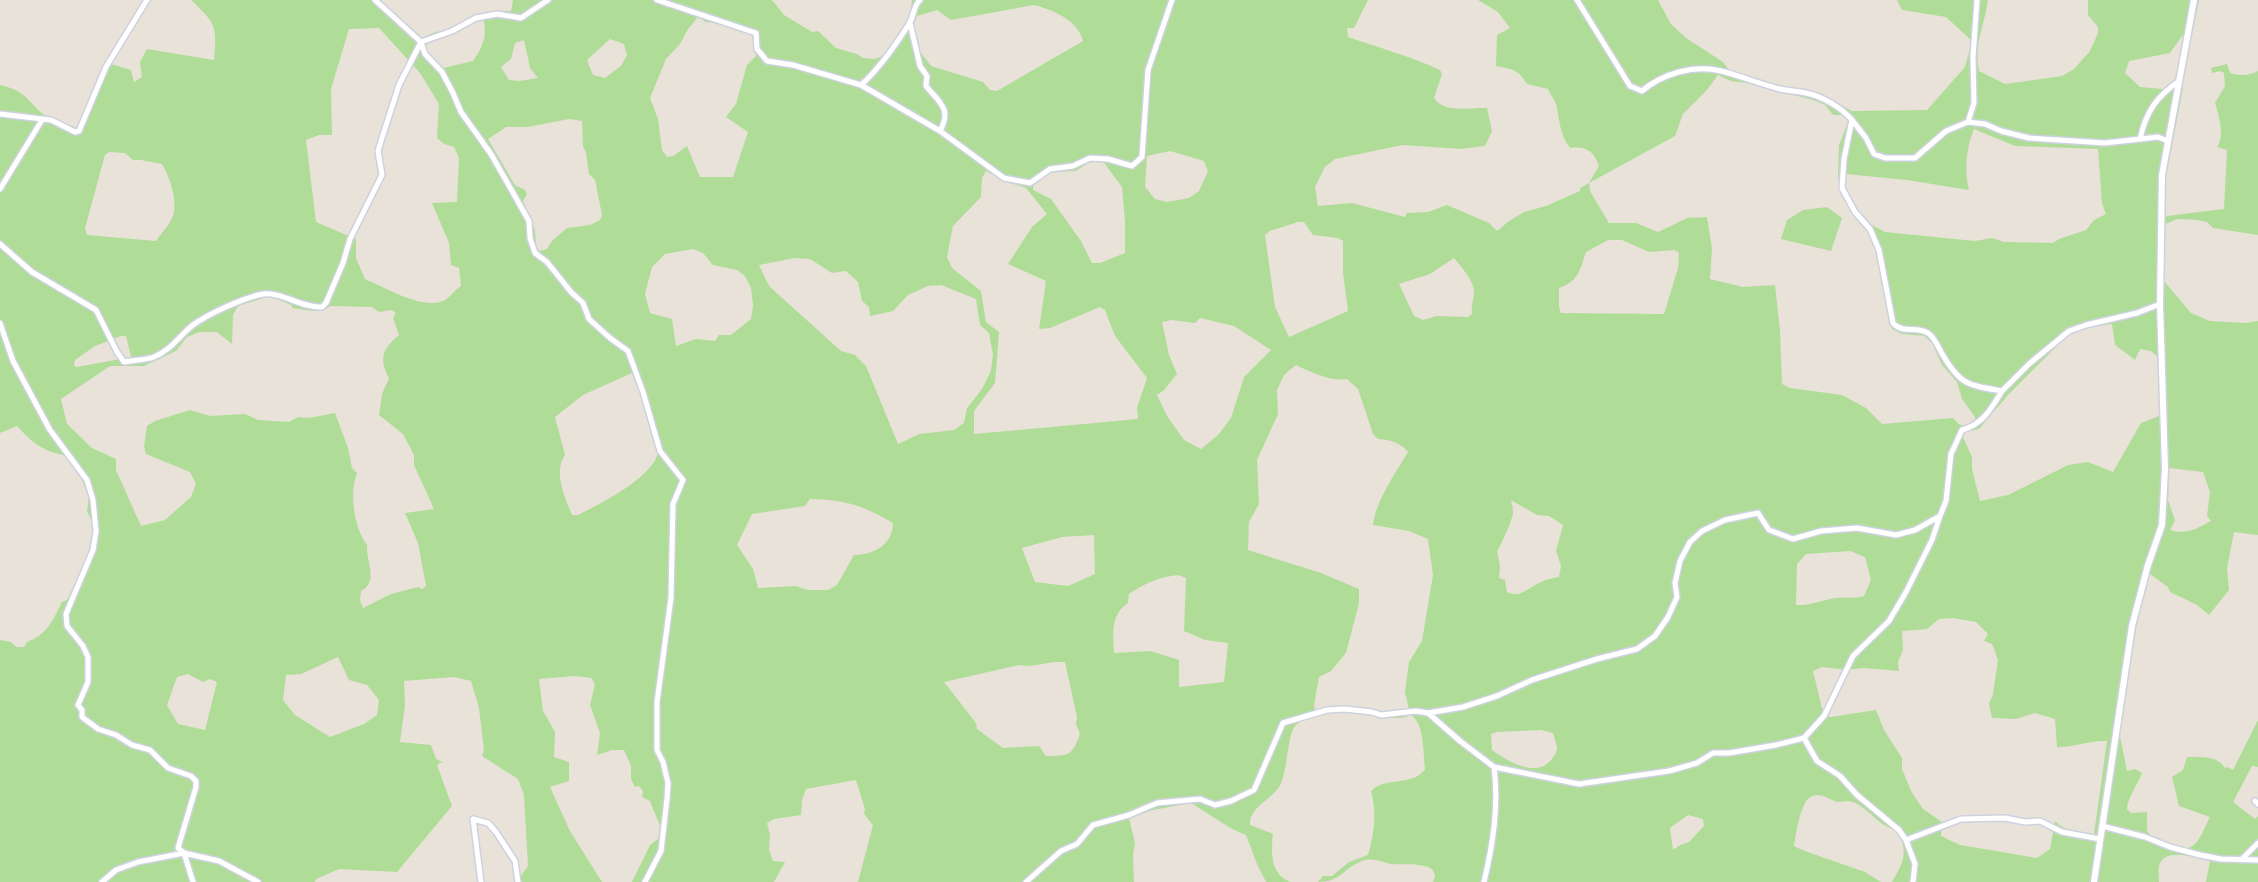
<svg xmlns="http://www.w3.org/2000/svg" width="2258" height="882" font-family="Barlow,sans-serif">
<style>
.green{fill:#afdd97;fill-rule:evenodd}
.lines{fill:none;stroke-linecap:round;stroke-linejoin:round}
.minor-casing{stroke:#ced1df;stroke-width:8}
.tertiary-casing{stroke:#ced1df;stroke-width:9}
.minor{stroke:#fff;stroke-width:5}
.tertiary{stroke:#fff;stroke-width:6}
</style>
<rect width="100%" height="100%" fill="#e9e2d9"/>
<path class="green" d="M 148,0 L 111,64 L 131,70 L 134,82 L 142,77 L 140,62 L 147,49 L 214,60 C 217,25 216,24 191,0 L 379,0 L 422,38 L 435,32 L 446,31 L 485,12 L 511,11 L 513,0 L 772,0 L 784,15 L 812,32 L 818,31 L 836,48 L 857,54 L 863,58 L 875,59 L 885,55 L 909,19 L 912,0 L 1368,0 L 1354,28 L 1347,28 L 1348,37 C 1379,48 1410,56 1440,70 L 1442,74 L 1434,98 C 1444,114 1471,107 1487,108 L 1492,131 L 1485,146 L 1461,149 L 1403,145 L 1335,159 L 1325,167 L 1315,187 L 1318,206 L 1352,203 L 1405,217 L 1407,213 L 1428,212 L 1447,205 L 1489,223 L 1497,231 L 1509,221 L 1524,212 L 1546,206 L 1580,191 L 1580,188 L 1589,183 L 1599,166 C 1594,151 1586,146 1570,148 C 1559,134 1560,120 1556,104 C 1554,99 1550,94 1548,89 L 1527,84 C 1518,69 1512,69 1496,66 L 1497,35 L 1510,28 L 1498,12 L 1478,0 L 1658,0 L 1671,24 L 1686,38 L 1723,62 L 1728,69 L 1772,84 L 1821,94 L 1852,111 L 1927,110 L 1965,67 L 1972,41 L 1946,17 L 1902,10 L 1897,0 L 1988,0 C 1984,27 1974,43 1979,71 L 2005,84 L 2062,76 L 2074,69 L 2090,51 L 2098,33 L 2098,27 L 2088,15 L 2088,0 L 2199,0 L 2192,34 L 2182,36 L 2170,53 L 2129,61 L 2125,73 L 2140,87 L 2173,90 L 2183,88 L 2165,182 L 2163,217 L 2174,215 L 2224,209 L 2227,150 L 2217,147 C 2225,136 2219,116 2215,103 L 2225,86 L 2224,73 L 2220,71 L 2212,73 L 2211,68 L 2227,64 L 2230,73 C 2240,76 2249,76 2258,71 L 2258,235 L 2213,228 L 2207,222 L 2198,220 L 2177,219 L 2163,225 L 2163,280 L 2191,313 L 2210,321 L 2245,323 L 2258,321 L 2258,535 L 2234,532 L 2227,568 L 2229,590 L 2209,615 L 2197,605 L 2170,592 L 2168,587 L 2150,574 L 2141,602 L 2126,684 L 2120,736 L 2127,771 L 2135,769 L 2142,773 C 2138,784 2127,799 2127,809 L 2131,813 L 2147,812 L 2147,831 L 2152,837 L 2185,849 C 2199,847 2204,828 2210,817 L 2179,806 L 2172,777 L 2183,770 L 2187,757 C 2201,757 2217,755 2225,768 L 2228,767 L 2233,770 L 2258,720 L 2258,767 L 2252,766 L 2233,802 L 2255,819 L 2258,816 L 2258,882 L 2206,882 L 2210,861 C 2196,858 2164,846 2159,866 C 2158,871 2159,877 2159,882 L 1892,882 C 1900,868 1908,856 1901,839 C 1897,828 1889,829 1881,823 C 1872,816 1861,803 1849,801 C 1846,801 1841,802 1838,802 C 1829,800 1819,790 1809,798 C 1800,806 1796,834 1794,846 L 1802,850 L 1865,872 L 1881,882 L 1433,882 C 1444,860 1403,865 1392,864 C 1381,862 1373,857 1362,861 C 1343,868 1341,882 1318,882 L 1323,876 L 1332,876 L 1349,862 L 1368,855 C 1374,835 1377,812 1371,791 C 1385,776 1413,787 1425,769 C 1423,754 1425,724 1411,715 C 1397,721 1383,717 1370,714 C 1347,710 1315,708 1296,725 C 1287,733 1288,773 1279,787 C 1271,800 1249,807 1250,825 L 1273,834 C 1271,852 1270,875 1291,882 L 1266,882 L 1257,864 L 1246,835 L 1232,829 L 1191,803 L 1153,810 L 1129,818 L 1135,843 L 1133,855 L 1134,882 L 858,882 L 873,825 L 864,814 L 865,809 L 856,780 L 806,789 L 802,800 L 801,815 L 774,819 L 767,823 L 770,835 L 769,850 L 773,861 L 785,862 L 774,882 L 632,882 L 650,845 L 658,839 L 660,826 L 650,801 L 642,797 L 643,791 L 639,786 L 635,787 L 631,779 L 631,766 L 624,750 L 612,750 L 597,755 L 600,733 L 590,705 L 595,684 L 591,678 L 574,676 L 539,679 L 543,711 L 555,732 L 554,757 L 569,762 L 569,781 L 550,787 L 570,831 L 602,882 L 516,882 L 528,866 L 524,795 L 518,779 L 482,756 L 484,750 L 479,708 L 471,681 L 454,677 L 404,681 L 405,705 L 400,742 L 431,745 L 436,759 L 442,762 L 437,765 L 452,806 L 397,872 L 339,869 L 316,879 L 315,882 L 0,882 L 0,640 L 11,642 L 16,647 L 24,647 L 27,642 C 47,635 53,620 62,602 L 67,600 L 84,566 L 92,541 L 92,522 L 87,511 L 89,496 L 80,476 L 64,455 C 42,451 32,442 17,426 L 0,433 L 0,85 C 30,92 25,101 46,116 C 54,122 67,123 76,128 L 79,126 L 106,64 ZM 1034,5 C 1053,10 1078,20 1083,41 L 997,91 L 990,90 L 983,82 L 931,66 L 919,50 L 913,24 L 917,16 L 937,10 L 951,20 ZM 698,17 L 706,22 L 722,23 L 754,36 L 756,56 L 747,65 L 736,104 L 726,117 L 748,132 L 733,177 L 700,177 L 687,146 L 673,156 L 667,157 L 662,150 L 658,119 L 650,98 L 666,59 L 680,44 L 688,29 ZM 478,21 L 484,21 C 487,38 482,48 473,61 L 443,68 L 427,51 L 425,46 C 429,41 468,26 478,21 ZM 379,28 L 420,73 L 439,104 L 437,138 L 444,144 L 454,147 L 459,158 L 457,202 L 432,203 L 449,243 L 451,265 L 459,268 L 461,286 C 454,290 450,298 443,301 C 422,310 384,287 365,279 L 356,258 L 356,239 L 316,222 L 306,140 L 319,135 L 332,135 L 331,89 L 349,29 ZM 610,39 L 624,44 L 627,55 L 621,66 L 605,78 L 593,75 L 587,60 ZM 524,40 L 530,68 L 538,78 L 519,81 L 509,80 L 501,67 L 511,59 L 515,43 ZM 1718,75 L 1731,81 L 1747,83 L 1813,100 L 1825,105 L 1833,115 L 1845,115 L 1848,122 L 1839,145 L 1838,175 L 1840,190 L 1849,208 L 1866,229 L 1875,247 L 1884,287 L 1890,324 L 1892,329 L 1902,334 L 1924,336 L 1932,343 L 1942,365 L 1957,382 L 1962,399 L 1975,417 L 1975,423 L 1968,427 L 1959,424 L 1953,418 L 1882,424 L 1866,408 L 1842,395 L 1790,388 L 1782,384 L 1780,331 L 1775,285 L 1743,287 L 1710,279 L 1712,248 L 1707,217 L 1687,218 L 1658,232 L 1636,223 L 1609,223 L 1590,191 L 1589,183 L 1675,136 L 1683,114 L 1706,91 ZM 569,119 L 582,121 L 583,146 L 586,153 L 589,174 L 595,180 L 602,215 L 600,220 L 590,225 L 567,228 L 552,241 L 547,249 L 540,251 L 536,247 L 535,230 L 523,201 L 527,194 L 525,190 L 515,185 L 488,139 L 506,127 L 528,127 ZM 1974,129 L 2015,146 L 2098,149 L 2102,203 L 2106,214 L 2094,220 L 2086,230 L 2059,239 L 2053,243 L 2004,242 L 1992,238 L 1975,241 L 1885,232 L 1872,225 L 1857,210 L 1845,189 L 1846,174 L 1907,180 L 1969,190 C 1964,169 1966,149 1974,129 ZM 1170,151 L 1204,161 L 1208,171 L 1199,191 L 1189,198 L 1167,202 L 1155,199 L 1145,187 L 1147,156 ZM 109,152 L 125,153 L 133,160 L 141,160 L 162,164 C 170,177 179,204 172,218 C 169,226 161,233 156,241 L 87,235 L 85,228 L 105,155 ZM 1102,160 L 1122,187 L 1125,222 L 1125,253 L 1100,263 L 1092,263 L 1081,241 L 1051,199 L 1033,190 L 1033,186 L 1045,175 L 1053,172 L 1076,171 L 1088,163 ZM 986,171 L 1007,182 L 1026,188 L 1047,214 L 1032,227 L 1008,264 L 1046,281 L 1039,329 L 1050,328 L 1100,307 L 1105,310 L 1115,336 L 1147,378 L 1137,408 L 1138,419 L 974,434 L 974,411 L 995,383 L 999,332 L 986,322 L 981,291 L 952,268 L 947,257 L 953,226 L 981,197 L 982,178 ZM 1298,222 L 1304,222 L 1313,235 L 1338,238 L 1343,241 L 1343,273 L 1348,311 L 1289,337 L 1275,307 L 1265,235 L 1270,231 ZM 1608,240 L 1622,240 L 1649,252 L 1675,250 L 1679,253 L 1678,268 L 1664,314 L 1561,313 L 1559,307 L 1559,288 C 1579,281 1580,270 1586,252 ZM 693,249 L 703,253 L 713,265 L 737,270 L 745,276 L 751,288 L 753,306 L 751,319 L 731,335 L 719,335 L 715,341 L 696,339 L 676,346 L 672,319 L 650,313 L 645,294 L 652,267 L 665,254 ZM 794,258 L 810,259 L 832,273 L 846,271 L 858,282 L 862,301 L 869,307 L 870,316 L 893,311 L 908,295 L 928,286 L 941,285 L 976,299 L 980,325 L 989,333 L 993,355 L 991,371 L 982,389 L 967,408 L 964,423 L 954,430 L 919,434 L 898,444 L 866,366 L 855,355 L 841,351 L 769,286 L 759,265 ZM 1454,258 C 1461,267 1475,281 1474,294 C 1473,301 1471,305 1472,314 L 1468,317 L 1437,316 L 1423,320 L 1414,316 L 1399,284 L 1430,274 ZM 270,296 L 291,305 L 293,308 C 306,310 319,314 331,306 L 372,307 L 379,312 L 392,310 L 396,313 L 393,318 L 399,335 C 383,349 378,357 389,378 L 382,394 L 379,415 L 403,434 L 414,455 L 414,465 L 434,509 L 405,513 L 418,543 L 426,586 L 422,589 L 418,587 L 391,594 L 363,608 L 360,600 L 361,591 C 379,581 366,562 367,545 C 354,528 349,493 357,473 L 352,468 L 348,448 L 335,413 L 309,418 L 298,417 L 289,422 L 258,420 L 245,414 L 210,416 L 190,410 L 155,421 L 147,426 L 144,446 L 146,454 L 190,472 L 196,484 L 191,497 L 165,520 L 141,526 L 116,470 L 116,459 L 92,448 L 67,424 L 61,399 L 110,366 L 144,366 L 176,351 L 187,337 L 199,332 L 217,332 L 232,344 L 233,315 L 238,306 ZM 1200,318 L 1234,326 L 1271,350 L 1244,377 L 1231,418 L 1218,435 L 1201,449 L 1184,440 L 1167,416 L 1157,395 L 1164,390 L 1177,374 L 1169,355 L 1162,322 L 1171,320 L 1195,323 ZM 2112,324 L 2115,345 L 2135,360 L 2140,349 L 2151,351 L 2159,358 L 2159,416 L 2141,423 L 2113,472 L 2088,462 L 2068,465 L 2008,495 L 1980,501 L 1972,469 L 1972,457 L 1963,437 L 1965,432 L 1979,429 L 2008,395 L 2069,334 L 2084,328 ZM 121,336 L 126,336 L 131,357 L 77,367 L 74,366 L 75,360 L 95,346 ZM 1296,365 C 1310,372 1332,382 1347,379 L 1358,389 L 1373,434 L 1378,439 C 1391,440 1399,442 1408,452 C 1395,474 1376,500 1373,525 L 1409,531 L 1428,539 L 1433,575 L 1422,641 L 1409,662 L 1405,692 L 1409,709 C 1395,714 1380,711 1366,709 C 1349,708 1332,711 1315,710 L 1314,705 L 1319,677 L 1331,671 L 1346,653 L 1359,603 L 1359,589 L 1321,573 L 1248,550 L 1249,522 L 1259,504 L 1257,460 L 1278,414 L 1277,390 L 1284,375 ZM 632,373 L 639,390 L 658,453 C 652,478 600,504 578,515 L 572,515 C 565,498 553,472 565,455 L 555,417 L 583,395 ZM 2169,468 L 2203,472 L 2210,492 L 2207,516 L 2211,521 C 2196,529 2187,535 2170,530 L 2175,520 L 2168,500 ZM 810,499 C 844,499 864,506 893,523 C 893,544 874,555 854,555 L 837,585 L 828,590 L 808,590 L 796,586 L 758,588 L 753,569 L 737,545 L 752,514 L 805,506 ZM 1511,500 L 1537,515 L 1549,516 L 1563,525 L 1556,551 L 1561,566 L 1559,577 C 1554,578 1548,579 1543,581 C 1530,586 1521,599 1507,592 L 1505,580 L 1499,578 L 1500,566 L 1497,551 C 1501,546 1513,518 1513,513 C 1513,509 1512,504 1511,500 ZM 1094,535 L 1095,574 L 1068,586 L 1035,582 L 1022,548 L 1062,537 ZM 1850,551 L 1865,557 L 1871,580 L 1864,596 C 1854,599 1846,597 1836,598 C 1822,600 1810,606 1796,605 L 1797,564 L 1806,554 ZM 1178,575 L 1186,578 L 1184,631 L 1205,640 L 1228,643 L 1224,682 L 1179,687 L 1179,660 L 1151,651 L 1114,653 C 1113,635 1110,615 1128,603 L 1129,594 C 1145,583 1159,577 1178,575 ZM 1953,618 L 1976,622 L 1988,634 L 1984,641 L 1992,644 L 1998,660 L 1993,694 L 1989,704 L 1992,718 L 2016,719 L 2035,713 L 2055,719 L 2057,747 C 2074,747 2091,740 2107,741 L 2094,834 C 2078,834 2066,832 2055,821 L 2050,849 L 2037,858 L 1960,845 L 1941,836 L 1942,822 L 1923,809 L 1911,791 L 1902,769 L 1902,758 L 1884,730 L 1876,710 L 1831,717 L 1824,716 L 1813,671 L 1822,667 L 1847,670 L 1863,668 L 1899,671 L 1898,662 L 1903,650 L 1902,631 L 1927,629 L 1939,619 ZM 338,657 L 349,680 L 367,685 L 379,700 L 377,715 L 364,724 L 330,737 L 295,715 L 283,700 L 286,675 L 301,674 ZM 1054,662 L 1065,662 L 1077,717 L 1076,724 L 1080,734 C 1072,756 1069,756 1046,756 L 1039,746 L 1003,748 L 977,729 L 976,723 L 944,682 L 1019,665 L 1030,666 ZM 188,674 L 203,682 L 210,679 L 217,682 L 205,730 L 178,724 L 167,705 L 177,677 ZM 1541,730 L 1553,733 C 1554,738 1557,744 1557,748 C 1556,754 1553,758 1549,762 C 1534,777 1507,761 1492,750 L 1491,734 L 1497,732 ZM 1688,815 L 1703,819 L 1704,826 L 1689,842 L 1680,845 L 1673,850 L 1670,828 Z
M 1827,207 L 1842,218 L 1831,251 L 1781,239 L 1787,220 L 1803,210 Z"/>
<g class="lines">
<defs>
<path id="minor" d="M 375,0 L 421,42 L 425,54 L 442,72 L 453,93 L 461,112 L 491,154 L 529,221 L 530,238 L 535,253 L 547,262 L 571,292 L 583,303 L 589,319 L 610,338 L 628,351 L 643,392 L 660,451 L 683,480 L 673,504 L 671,598 L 657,702 L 657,750 L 663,762 L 668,783 L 667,799 L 661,851 L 645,882
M 657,0 L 756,33 L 757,49 L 767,61 L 793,65 L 861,85 C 880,68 895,46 909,24 C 914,17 913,6 920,0
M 1577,0 L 1630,86 L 1642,91 C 1662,74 1694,64 1721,71 C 1741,76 1760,84 1780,89 C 1788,91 1797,91 1806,93 C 1822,96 1842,108 1852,120 L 1844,159 L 1842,188 L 1855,212 L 1870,229 L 1879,250 L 1893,323 C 1902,334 1916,326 1928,333 C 1934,337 1938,346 1941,352 C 1960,385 1967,385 2002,391 L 2029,364 L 2069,331 L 2086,325 L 2137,313 L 2160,304
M 910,23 L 920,66 L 927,76 L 926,86 C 940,103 952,109 940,131
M 861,85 L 940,131 L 1004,178 L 1030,183 L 1050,169 L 1073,166 L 1090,158 L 1108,159 L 1132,166 L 1142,157 L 1148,70 L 1172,0
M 0,114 L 51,120 L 75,132 L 79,131 L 106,67 L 147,0
M 1852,120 L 1866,138 L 1874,154 L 1885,158 L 1915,158 L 1946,131 L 1968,122 L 1985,124 L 2001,131 L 2029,138 L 2105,143 L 2158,137 L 2168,141
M 1968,122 L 1974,103 L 1973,57 L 1977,0
M 2140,139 C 2146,112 2156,97 2179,81
M 0,189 L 42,120
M 0,244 L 32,272 L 96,310 L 117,352 L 124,362 C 134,360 146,360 154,357 C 170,351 180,335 193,325 C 208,314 245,297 263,294 C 283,292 301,308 322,307 L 326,303 L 343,263 L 350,239 L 382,175 L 378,151 L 382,138 L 399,85 L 421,42 L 452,31 L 476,18 L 497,14 L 521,18 L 548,0
M 0,323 L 13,361 L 50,430 L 87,480 L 93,500 L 96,531 L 93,550 L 66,614 L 67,626 L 83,646 L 88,657 L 88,682 L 78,705 L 82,710 L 82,717 L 98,729 L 116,735 L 132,745 L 150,750 L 168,768 L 191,776 L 196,781 L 196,787 L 178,848 L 184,853 L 193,882
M 1428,713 L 1463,707 L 1497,696 L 1532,680 L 1597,659 L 1637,649 L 1655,636 L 1668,617 L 1677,597 L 1675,583 L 1680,561 L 1690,542 L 1702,531 L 1725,520 L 1758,513 L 1769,530 L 1793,539 L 1821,531 L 1857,528 L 1896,535 L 1915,530 L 1940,516 L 1946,501 L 1951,454 L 1962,430 C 1983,424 1991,409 2002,391
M 1804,738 L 1817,761 L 1840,776 L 1857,795 L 1899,830 L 1906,840 L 1915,864 L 1913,882
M 1494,767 L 1579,784 L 1669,771 L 1697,763 L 1713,753 L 1729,753 L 1776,745 L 1804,738 L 1824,716 L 1853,656 L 1889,621 L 1906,592 L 1932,540 L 1940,516
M 2255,801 L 2258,804
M 2102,826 L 2145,837 L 2170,847 L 2200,855 L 2221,859 L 2258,860
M 1906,840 L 1961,819 L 2005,818 L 2025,822 L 2040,821 L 2062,832 L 2100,839
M 2241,860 L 2258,843
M 102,882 L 116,870 L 138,862 L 184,853 L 219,861 L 258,882
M 481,882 L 473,819 L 488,823 L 496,832 L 515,861 L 518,882
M 1026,882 L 1061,851 L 1077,844 L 1093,825 L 1129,815 L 1157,803 L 1200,799 L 1215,805 L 1231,801 L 1254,790 L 1283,723 L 1327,710 L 1345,709 L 1372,712 L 1381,715 L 1416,711 L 1428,713 L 1460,741 L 1494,767 C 1499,806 1493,844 1484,882"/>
<path id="tertiary" d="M 2094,882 L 2132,626 L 2148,565 L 2162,525 L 2165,469 L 2160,304 L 2162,175 L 2194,0"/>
</defs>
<use href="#minor" class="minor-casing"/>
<use href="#tertiary" class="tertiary-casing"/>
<use href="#minor" class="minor"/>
<use href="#tertiary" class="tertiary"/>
</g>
</svg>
